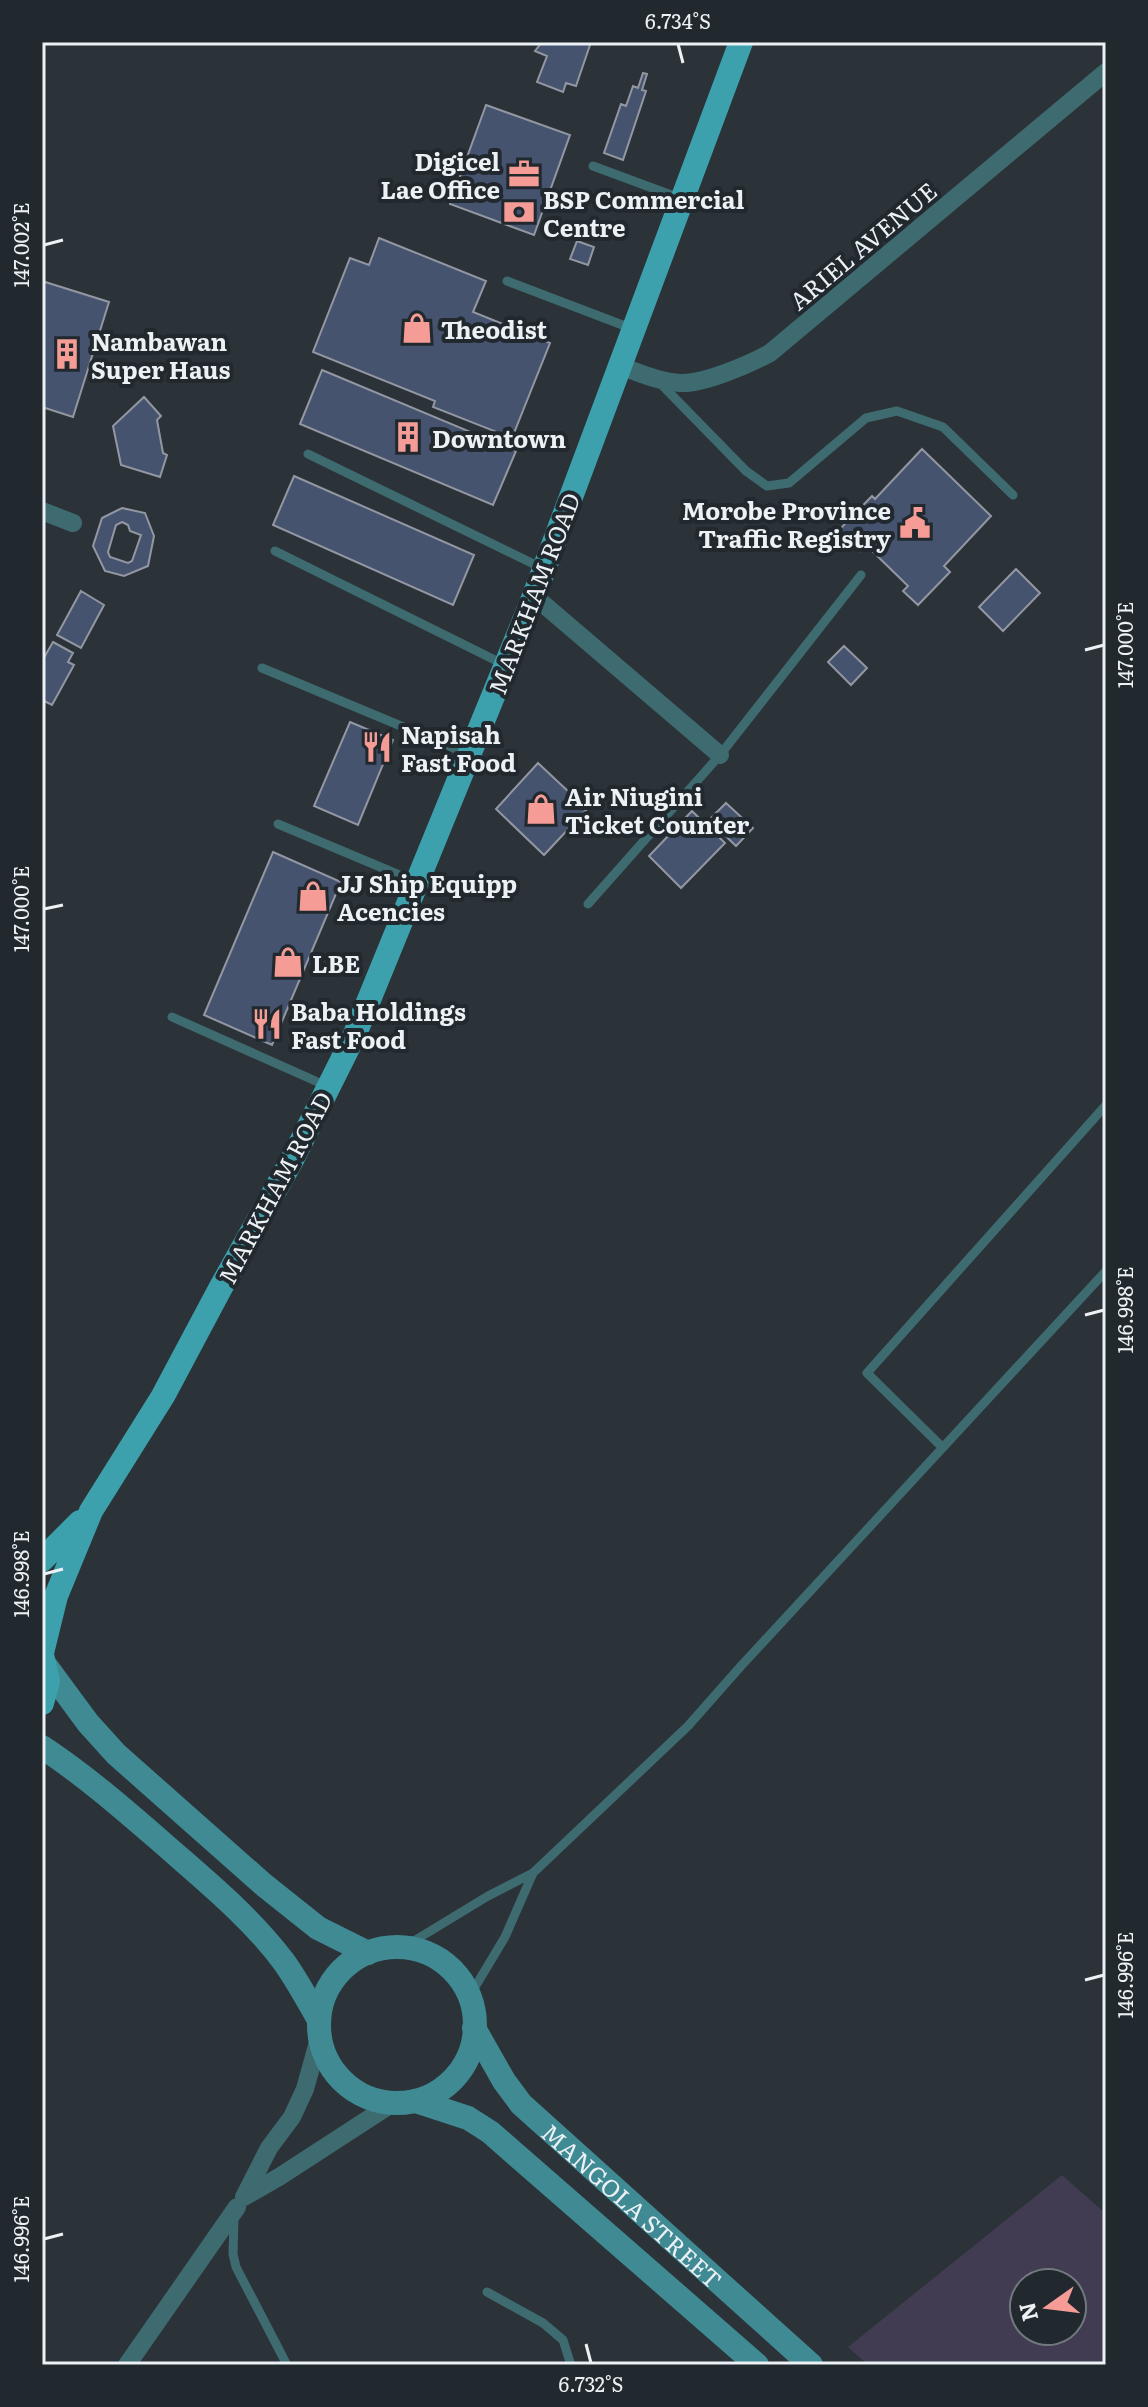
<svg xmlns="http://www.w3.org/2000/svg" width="1148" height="2407" font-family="Literata,serif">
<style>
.green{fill:#413c52;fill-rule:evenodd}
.building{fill:#46536f;stroke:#9397a1;stroke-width:2;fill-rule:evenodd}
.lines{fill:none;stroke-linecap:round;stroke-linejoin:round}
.lane{stroke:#3e6b70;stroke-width:9}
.street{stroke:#3e6b70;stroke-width:18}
.secondary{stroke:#3f8a93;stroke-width:24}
.primary{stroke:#3ca1ad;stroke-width:24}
.ticks{fill:none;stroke:#ebf1f5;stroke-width:3}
.labels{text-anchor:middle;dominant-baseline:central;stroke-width:8;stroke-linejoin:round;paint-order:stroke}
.poi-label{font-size:24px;font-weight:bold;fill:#ebf1f5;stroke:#21292f;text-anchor:start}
.street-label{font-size:24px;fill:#ebf1f5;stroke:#21292f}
.neatline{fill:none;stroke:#ebf1f5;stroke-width:3}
.ticks-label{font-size:20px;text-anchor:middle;fill:#ebf1f5}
</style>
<rect width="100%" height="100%" fill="#2b3339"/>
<path class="green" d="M 1062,2175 L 1106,2214 L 1106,2365 L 868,2365 L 848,2347 ZM 1024,2283 L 1072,2283 L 1072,2331 L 1024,2331 Z"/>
<path class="building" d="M 542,42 L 591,42 L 576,86 L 566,83 L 563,92 L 537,82 L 547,56 L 535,51 Z
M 643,73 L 647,74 L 642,90 L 646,91 L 623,160 L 604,153 L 621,104 L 626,106 L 633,86 L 638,88 Z
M 486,105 L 570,135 L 534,235 L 450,204 Z
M 379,238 L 486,281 L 473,312 L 550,343 L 512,438 L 433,407 L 435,401 L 313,352 L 350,258 L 369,265 Z
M 577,241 L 594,247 L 588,265 L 570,259 Z
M 42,281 L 109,302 L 73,417 L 42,407 Z
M 322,370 L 516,451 L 493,505 L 300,424 Z
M 144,397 L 161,416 L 157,420 L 163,453 L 167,455 L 160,477 L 121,465 L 113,426 Z
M 922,449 L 991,516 L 944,566 L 950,572 L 918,605 L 903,591 L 908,586 L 866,545 L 860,551 L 839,530 L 872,496 L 875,499 Z
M 294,476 L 474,555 L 453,605 L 273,525 Z
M 122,508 L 145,513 L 154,536 L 148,566 L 124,576 L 105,571 L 93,546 L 102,518 ZM 122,522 L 128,525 L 130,531 L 141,535 L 132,561 L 128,563 L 110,557 L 108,552 L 116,525 Z
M 1016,569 L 1040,593 L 1003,631 L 979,607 Z
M 81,591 L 104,605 L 81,648 L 57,635 Z
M 53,642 L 73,653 L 68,662 L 74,665 L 52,705 L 42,700 L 42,661 Z
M 844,646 L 867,668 L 851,685 L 828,662 Z
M 350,722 L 393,740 L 358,825 L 314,806 Z
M 538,763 L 587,809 L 544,855 L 496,809 Z
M 726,803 L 753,828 L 736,846 L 709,820 Z
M 692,811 L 725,843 L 681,888 L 649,856 Z
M 273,852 L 341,882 L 272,1045 L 204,1015 Z"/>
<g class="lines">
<path class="lane" d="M 593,166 L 682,199
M 507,281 L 633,329
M 659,382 L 746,471 L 767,486 L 789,483 L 866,418 L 897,411 L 943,427 L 1013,495
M 308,454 L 544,569
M 275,551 L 505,665
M 262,668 L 468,754
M 278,824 L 416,882
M 588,904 L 720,755 L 861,575
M 172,1017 L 329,1087
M 942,1447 L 867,1373 L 1106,1105
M 404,1947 L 488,1896 L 533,1873 L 688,1726 L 741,1666 L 1106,1271
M 469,1997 L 505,1937 L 533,1873
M 234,2218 L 233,2254 L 236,2267 L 287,2365
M 487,2292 L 543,2323 L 563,2340 L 570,2362 L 569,2365"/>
<path class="street" d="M 620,366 C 640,373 659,382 681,383 C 704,384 750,364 770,353 L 1106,72
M 42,511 L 73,523
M 534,596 L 720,755
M 244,2197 L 269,2148 L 292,2117 L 305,2089 L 320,2035
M 244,2197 L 279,2177 L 393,2103
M 127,2365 L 237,2207"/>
<g class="secondary">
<path d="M 46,1666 L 88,1723 L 116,1754 L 264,1885 L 318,1928 L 368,1953"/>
<path d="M 42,1747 C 83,1774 120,1806 157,1838 C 201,1877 249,1915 284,1962 C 297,1980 308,2001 319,2020"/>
<circle cx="397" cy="2025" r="78"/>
<path id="s1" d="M 474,2028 L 504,2081 L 521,2104 L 811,2365"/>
<path d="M 416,2101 L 468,2118 L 490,2132 L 757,2365"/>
</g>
<path class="primary" d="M 42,1560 L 80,1522
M 42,1653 L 56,1596 L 91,1511 L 163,1396 L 221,1287 L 292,1160 L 355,1034 L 534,596 L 741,42
M 42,1655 L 48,1681 L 42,1703"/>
</g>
<path class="ticks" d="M 678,44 L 683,63M 44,245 L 63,240M 1085,650 L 1104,645M 44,909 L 63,905M 1085,1315 L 1104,1310M 44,1574 L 63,1569M 1085,1980 L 1104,1975M 44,2239 L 63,2234M 586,2344 L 591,2363"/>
<defs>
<symbol id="office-bare" viewBox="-9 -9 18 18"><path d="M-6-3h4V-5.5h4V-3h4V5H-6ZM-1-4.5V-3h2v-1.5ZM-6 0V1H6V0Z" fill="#f59c96" stroke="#21292f" stroke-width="2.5" paint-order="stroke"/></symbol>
<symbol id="bank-bare" viewBox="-9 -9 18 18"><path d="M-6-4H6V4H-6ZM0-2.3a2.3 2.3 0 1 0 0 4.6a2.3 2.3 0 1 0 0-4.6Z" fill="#f59c96" stroke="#21292f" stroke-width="2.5" paint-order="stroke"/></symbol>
<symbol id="shop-bare" viewBox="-9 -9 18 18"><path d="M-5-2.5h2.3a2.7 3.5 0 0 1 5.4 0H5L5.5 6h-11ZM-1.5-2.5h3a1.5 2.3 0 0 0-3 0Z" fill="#f59c96" stroke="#21292f" stroke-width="2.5" paint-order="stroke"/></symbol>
<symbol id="building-bare" viewBox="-9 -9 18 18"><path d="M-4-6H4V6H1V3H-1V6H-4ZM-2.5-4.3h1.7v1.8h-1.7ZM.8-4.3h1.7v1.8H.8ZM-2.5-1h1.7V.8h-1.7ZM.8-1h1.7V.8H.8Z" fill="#f59c96" stroke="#21292f" stroke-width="2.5" paint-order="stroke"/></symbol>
<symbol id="civic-bare" viewBox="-9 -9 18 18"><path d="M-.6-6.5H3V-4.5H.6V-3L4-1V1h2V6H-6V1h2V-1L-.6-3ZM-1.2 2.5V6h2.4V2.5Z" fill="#f59c96" stroke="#21292f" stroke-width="2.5" paint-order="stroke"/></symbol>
<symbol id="restaurant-bare" viewBox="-9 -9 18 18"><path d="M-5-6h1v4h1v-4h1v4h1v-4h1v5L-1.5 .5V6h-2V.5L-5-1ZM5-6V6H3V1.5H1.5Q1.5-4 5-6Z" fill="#f59c96" stroke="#21292f" stroke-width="2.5" paint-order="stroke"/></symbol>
</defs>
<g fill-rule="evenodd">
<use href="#office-bare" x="502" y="152" width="44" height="44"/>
<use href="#bank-bare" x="497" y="190" width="44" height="44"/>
<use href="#shop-bare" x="395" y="306" width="44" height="44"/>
<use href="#building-bare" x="45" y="332" width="44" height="44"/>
<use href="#building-bare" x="386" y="415" width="44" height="44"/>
<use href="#civic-bare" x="893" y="501" width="44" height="44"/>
<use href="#restaurant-bare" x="355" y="725" width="44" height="44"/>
<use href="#shop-bare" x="519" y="787" width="44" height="44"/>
<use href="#shop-bare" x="291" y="874" width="44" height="44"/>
<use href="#shop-bare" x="266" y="940" width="44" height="44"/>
<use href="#restaurant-bare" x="245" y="1002" width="44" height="44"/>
</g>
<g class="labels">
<g class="poi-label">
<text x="500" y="160" text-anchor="end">Digicel<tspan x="500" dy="28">Lae Office</tspan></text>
<text x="543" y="198">BSP Commercial<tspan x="543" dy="28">Centre</tspan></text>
<text x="441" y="328">Theodist</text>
<text x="91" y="340">Nambawan<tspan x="91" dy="28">Super Haus</tspan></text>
<text x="432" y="437">Downtown</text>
<text x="891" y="509" text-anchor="end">Morobe Province<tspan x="891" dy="28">Traffic Registry</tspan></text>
<text x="401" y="733">Napisah<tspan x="401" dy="28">Fast Food</tspan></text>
<text x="565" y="795">Air Niugini<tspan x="565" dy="28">Ticket Counter</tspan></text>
<text x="337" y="882">JJ Ship Equipp<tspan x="337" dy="28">Acencies</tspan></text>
<text x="312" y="962">LBE</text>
<text x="291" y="1010">Baba Holdings<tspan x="291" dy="28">Fast Food</tspan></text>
</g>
<g class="street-label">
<text transform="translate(862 245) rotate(-40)">ARIEL AVENUE</text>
<text transform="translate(533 593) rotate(-69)">MARKHAM ROAD</text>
<text transform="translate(274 1187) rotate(-62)">MARKHAM ROAD</text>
<text stroke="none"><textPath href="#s1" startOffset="240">MANGOLA STREET</textPath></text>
</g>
</g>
<rect width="1148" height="2407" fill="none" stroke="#21292f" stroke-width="88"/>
<g transform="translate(1048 2307) rotate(256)"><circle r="38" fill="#21292f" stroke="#72797e" stroke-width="2"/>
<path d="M0-6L14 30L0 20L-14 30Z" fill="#f59c96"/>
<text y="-12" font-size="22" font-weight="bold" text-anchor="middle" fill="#ebf1f5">N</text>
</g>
<rect x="44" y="44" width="1060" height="2319" class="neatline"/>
<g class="ticks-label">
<text x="678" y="29">6.734°S</text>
<text transform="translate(22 245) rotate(-90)" y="7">147.002°E</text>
<text transform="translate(1126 645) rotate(-90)" y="7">147.000°E</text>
<text transform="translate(22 909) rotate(-90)" y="7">147.000°E</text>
<text transform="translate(1126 1310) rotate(-90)" y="7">146.998°E</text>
<text transform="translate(22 1574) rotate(-90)" y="7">146.998°E</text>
<text transform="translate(1126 1975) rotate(-90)" y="7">146.996°E</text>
<text transform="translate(22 2239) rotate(-90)" y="7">146.996°E</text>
<text x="591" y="2392">6.732°S</text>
</g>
</svg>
